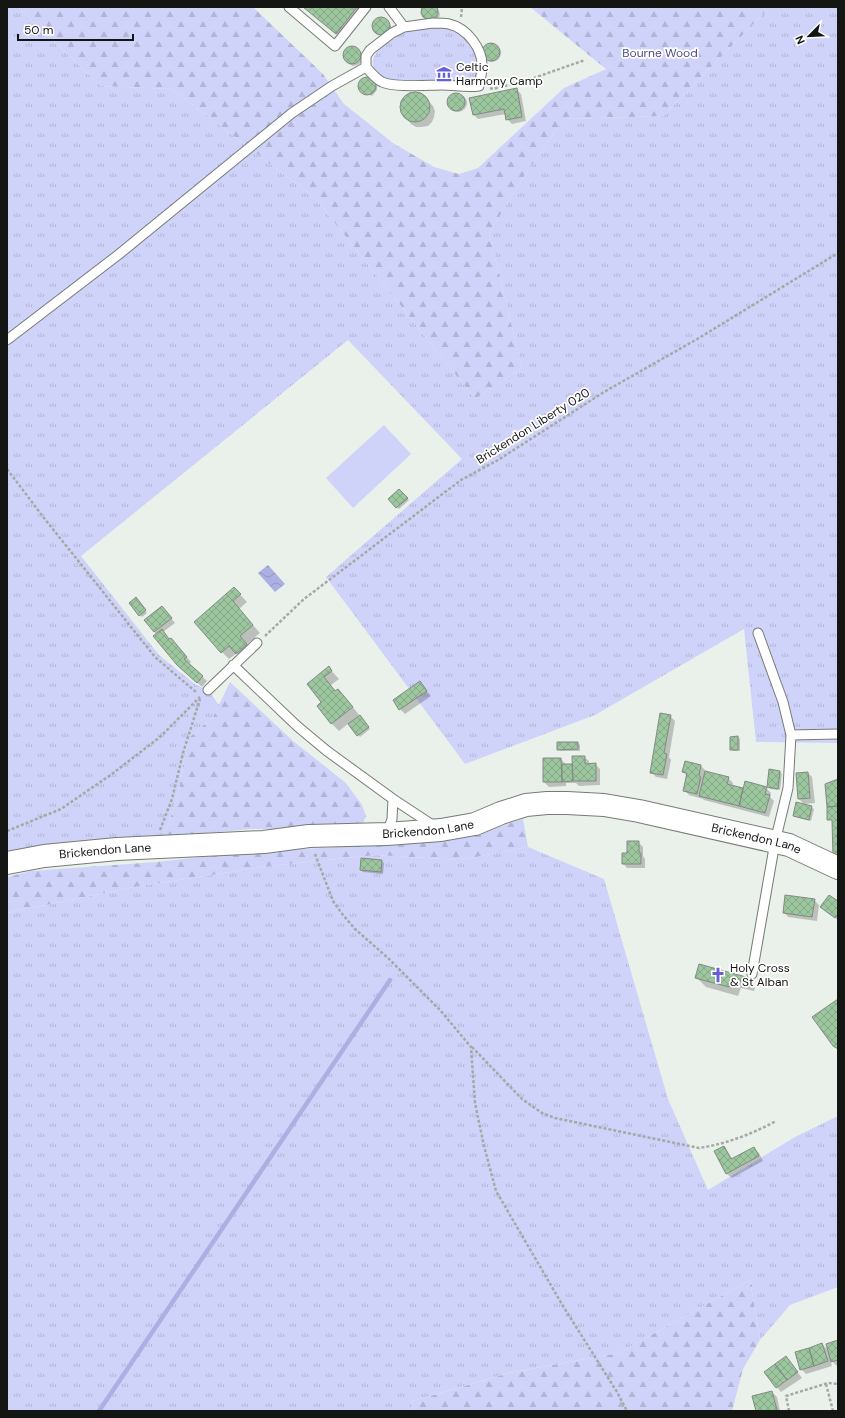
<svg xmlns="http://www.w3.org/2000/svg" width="845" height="1418" font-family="'DM Sans',sans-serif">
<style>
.grass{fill:url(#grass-tufts)}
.forest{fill:url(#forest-firs)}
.pitch{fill:#d0d3f9}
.water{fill:url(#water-waves)}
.shadow{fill:#0003}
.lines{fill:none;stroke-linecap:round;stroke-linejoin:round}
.stream{stroke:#acafe2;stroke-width:4.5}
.building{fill:url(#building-cross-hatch);stroke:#838984}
.service-casing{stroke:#767b76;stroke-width:11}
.tertiary-casing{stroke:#767b76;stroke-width:24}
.path{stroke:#a4a9a4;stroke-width:2.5;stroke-dasharray:3 2;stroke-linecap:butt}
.service{stroke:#fff;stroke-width:9}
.tertiary{stroke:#fff;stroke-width:22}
.labels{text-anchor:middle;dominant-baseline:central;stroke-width:3.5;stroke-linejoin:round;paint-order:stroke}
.park-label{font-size:12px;fill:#4b4a8a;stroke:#fff}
.poi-label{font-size:12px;fill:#141614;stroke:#fff;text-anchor:start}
.street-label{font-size:12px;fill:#141614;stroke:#fff}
</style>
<defs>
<pattern id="grass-tufts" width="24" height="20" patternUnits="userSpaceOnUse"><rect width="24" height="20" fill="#d0d3f9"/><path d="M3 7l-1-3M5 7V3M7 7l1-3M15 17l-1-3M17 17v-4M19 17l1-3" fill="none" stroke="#b2b4d5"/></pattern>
<pattern id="forest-firs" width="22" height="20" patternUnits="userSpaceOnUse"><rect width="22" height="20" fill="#d0d3f9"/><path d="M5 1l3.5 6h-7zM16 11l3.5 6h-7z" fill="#b2b4d5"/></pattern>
<pattern id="water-waves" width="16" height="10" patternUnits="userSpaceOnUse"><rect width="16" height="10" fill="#acafe2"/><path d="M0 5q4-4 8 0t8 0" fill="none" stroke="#9396c1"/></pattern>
<pattern id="building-cross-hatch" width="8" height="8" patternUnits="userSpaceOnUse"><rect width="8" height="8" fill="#9bc69e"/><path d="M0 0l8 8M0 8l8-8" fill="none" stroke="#85a987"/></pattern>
</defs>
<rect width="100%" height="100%" fill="#eaf1ea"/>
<path class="grass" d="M 7,7 L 18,7 L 101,86 L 172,89 L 315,198 L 475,399 L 522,368 L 489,233 L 528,170 L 564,119 L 663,116 L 770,7 L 838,7 L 838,743 L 756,742 L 744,629 L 595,715 L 465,764 L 326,577 L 462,459 L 348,340 L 81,556 L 159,655 L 196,685 L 208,690 L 219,705 L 213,717 L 190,737 L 185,754 L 178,796 L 164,837 L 7,857 Z
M 441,26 L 451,29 L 462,34 L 476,51 L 479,73 L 476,78 L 472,80 L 466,81 C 442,81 408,84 386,79 C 380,77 375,72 373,66 C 369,49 400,34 413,30 C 422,28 432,27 441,26 Z
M 528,847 L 604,879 L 668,1099 L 708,1190 L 795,1137 L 838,1116 L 838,1287 L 790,1305 L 760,1340 L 750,1280 L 619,1353 L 508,1373 L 410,1402 L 414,1411 L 7,1411 L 7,913 L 134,887 L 268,866 L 376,855 L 460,860 Z"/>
<path class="forest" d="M 18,7 L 253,7 L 323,74 L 344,104 L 393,143 L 434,167 L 459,174 L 478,168 L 564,88 L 606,69 L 530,7 L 770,7 L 663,116 L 564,119 L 528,170 L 489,233 L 522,368 L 475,399 L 315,198 L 172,89 L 101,86 Z
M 230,682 L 293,741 L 346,783 L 362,805 L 366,816 L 363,823 L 353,829 L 251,829 L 164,837 L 178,796 L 185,754 L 190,737 L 213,717 Z
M 523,819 L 528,847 L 460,860 L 376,855 L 268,866 L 134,887 L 7,913 L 7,877 L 31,871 L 156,862 L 239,853 L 441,841 L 476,834 Z
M 750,1280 L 760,1340 L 743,1369 L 732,1411 L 414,1411 L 410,1402 L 509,1373 L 619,1353 Z"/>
<path class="pitch" d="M 384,425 L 411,454 L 353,508 L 326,478 Z"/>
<path class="water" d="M 268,565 L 285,584 L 275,592 L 258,573 Z"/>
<path class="shadow" d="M 304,7 L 370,7 L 343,40 Z
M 423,7 L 437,7 L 439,11 L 440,15 L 438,19 L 430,21 L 426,19 L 424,16 Z
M 378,18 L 383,18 L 386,20 L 391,26 L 391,30 L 382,36 L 378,34 L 373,28 L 373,24 L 375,20 Z
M483 53a9 9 0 1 1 18 0a9 9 0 1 1-18 0Z
M 350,48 L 354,48 L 358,50 L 362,58 L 361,63 L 357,65 L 353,66 L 349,64 L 345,57 L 345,53 Z
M 365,78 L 369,78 L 372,80 L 377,86 L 377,90 L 372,96 L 361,91 L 359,88 L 359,84 L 361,80 Z
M 516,89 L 521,94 L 526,121 L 512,124 L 507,119 L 506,114 L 478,119 L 474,115 Z
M 413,93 L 419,93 L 424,96 L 433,106 L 435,111 L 434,117 L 432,122 L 428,126 L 422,127 L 416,127 L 411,124 L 402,114 L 401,109 L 401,103 L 404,98 L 408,94 Z
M449 103a9 9 0 1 1 18 0a9 9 0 1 1-18 0Z
M 399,490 L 409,500 L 399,509 L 389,499 Z
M 234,588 L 247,602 L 239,609 L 260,633 L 247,644 L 253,652 L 244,660 L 237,653 L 229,659 L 222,652 Z
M 138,601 L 147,613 L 142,617 L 140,615 Z
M 166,612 L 175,623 L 163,632 L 170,640 L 171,639 L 176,644 L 191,662 L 188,664 L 207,681 L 202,687 L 177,665 L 154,631 Z
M 329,668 L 339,679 L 331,685 L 336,692 L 338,690 L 345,697 L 370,729 L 360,737 L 349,723 L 339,731 L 332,724 L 318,706 L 323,703 L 308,684 Z
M 420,683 L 431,696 L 405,714 L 400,709 Z
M 670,716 L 675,721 L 669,757 L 671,760 L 667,779 L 656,777 L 651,772 Z
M 738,737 L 740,739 L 740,751 L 733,751 L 731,749 Z
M 578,743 L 580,745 L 580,751 L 560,751 L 558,749 Z
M 584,757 L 589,761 L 589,764 L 595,764 L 600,769 L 600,785 L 579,786 L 576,783 L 566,783 L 566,786 L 549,787 L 544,782 L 561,759 L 566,765 L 572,765 L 574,766 Z
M 685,762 L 701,766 L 706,771 L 705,772 L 728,778 L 733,783 L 732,787 L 744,790 L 766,788 L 771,793 L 770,797 L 774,801 L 769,817 L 704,800 L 703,799 L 689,795 L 684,790 L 687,776 L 683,772 Z
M 770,771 L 780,772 L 782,774 L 780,790 L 770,789 L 768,787 Z
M 808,773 L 812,777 L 815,803 L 804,804 L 799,799 Z
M 811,807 L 814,809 L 811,821 L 796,817 L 794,815 Z
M 638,842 L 643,847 L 643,856 L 645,859 L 645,868 L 627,868 L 623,863 L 628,854 Z
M 381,861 L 384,863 L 383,874 L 363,872 L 361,870 Z
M 814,900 L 819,905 L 817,921 L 788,917 L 784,912 Z
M 838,903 L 838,920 L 826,911 Z
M 697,978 L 745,978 L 755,987 L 754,991 L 741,988 L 738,996 L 706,987 Z
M 724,1147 L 728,1152 L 733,1160 L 754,1148 L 759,1153 L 763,1161 L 732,1178 L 727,1174 L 715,1152 Z
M 838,1341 L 838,1366 L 837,1366 L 830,1359 L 832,1366 L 806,1374 L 801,1369 L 822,1344 L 829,1351 Z
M 786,1357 L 802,1378 L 781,1392 L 765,1372 Z
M 772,1392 L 777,1397 L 780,1411 L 757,1411 Z"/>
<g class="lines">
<path class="stream" d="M 99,1411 L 390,980"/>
</g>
<path class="building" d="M 303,7 L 357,7 L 336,34 Z
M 422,7 L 437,7 L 438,13 L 436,17 L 432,19 L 427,19 L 423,17 L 421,13 Z
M372 26a9 9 0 1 1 18 0a9 9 0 1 1-18 0Z
M482 52a9 9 0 1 1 18 0a9 9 0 1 1-18 0Z
M343 55a9 9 0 1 1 18 0a9 9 0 1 1-18 0Z
M358 86a9 9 0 1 1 18 0a9 9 0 1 1-18 0Z
M 517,88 L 522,117 L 506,120 L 504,109 L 473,115 L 469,98 Z
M400 107a15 15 0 1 1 30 0a15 15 0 1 1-30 0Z
M447 102a9 9 0 1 1 18 0a9 9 0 1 1-18 0Z
M 399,489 L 408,498 L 396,508 L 388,499 Z
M 234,587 L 241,594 L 233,601 L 253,625 L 240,636 L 247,644 L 236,654 L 229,646 L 221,653 L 194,622 Z
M 136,597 L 146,610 L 139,616 L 129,603 Z
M 162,606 L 172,618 L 154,632 L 144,620 Z
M 162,629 L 169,639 L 171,638 L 187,657 L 184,659 L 203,676 L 197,683 L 177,665 L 153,636 Z
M 329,666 L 332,671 L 324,677 L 335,691 L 338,689 L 353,707 L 331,724 L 317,706 L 321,702 L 307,684 Z
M 420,681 L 427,691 L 399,710 L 393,700 Z
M 660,713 L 671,715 L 664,753 L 667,754 L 663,775 L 650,773 Z
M 360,715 L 369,727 L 357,736 L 348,724 Z
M 738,736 L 738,750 L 730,750 L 730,737 Z
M 557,742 L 578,742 L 578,749 L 557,750 Z
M 572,756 L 585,756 L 585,764 L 596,763 L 596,781 L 573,781 Z
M 543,758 L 561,758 L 562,782 L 543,782 Z
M 685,761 L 701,765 L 699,776 L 701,777 L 697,794 L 683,791 L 687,773 L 682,772 Z
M 562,764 L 572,764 L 573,781 L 562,782 Z
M 769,769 L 780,771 L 778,789 L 767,787 Z
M 705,771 L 729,777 L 727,784 L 743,788 L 739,806 L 699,796 Z
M 808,772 L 810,798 L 798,799 L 796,773 Z
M 838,779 L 838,806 L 827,807 L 825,784 Z
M 745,781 L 767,787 L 765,794 L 770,795 L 765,813 L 739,806 Z
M 796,802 L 812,806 L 809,820 L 793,816 Z
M 838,806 L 838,855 L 833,856 L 832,820 L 827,820 L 827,807 Z
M 627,841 L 639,841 L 639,853 L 641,853 L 641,864 L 622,864 L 622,853 L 627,853 Z
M 361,858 L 382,860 L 381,872 L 360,870 Z
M 785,895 L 815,899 L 812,917 L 783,913 Z
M 829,895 L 838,901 L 838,914 L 835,918 L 820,907 Z
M 699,964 L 746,977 L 744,982 L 731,979 L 729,987 L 695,978 Z
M 838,999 L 838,1049 L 833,1046 L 812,1017 Z
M 724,1146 L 731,1159 L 754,1147 L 759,1156 L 726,1174 L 714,1151 Z
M 838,1340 L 838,1360 L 831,1362 L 826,1344 Z
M 822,1343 L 828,1361 L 814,1366 L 809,1348 Z
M 809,1348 L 814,1366 L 800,1370 L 795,1352 Z
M 786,1356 L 798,1372 L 787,1380 L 775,1364 Z
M 775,1364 L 787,1380 L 776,1388 L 764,1372 Z
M 772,1391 L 777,1410 L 771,1411 L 756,1411 L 752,1396 Z"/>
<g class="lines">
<defs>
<path id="service" d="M 289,7 L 335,46 L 366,7
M 389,7 L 404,27
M 433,23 C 438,23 444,23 449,24 C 467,28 483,49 482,67 C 482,73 480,80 479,86 C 465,88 455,85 442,85 C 427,85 396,88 382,82 C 376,79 371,73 366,67 L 366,56 L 370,50 L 392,33 L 404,27 Z
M 7,340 L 118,255 L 292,113 L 332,86 L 366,67
M 233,665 L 297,726 L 327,751 L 393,799 L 434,826
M 208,690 L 257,643
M 791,735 L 838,734
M 387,834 L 392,819 L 393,799
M 752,974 L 775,842 L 788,788 L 791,735 L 783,702 L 758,633"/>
<g id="tertiary">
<path id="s1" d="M 7,863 L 44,856 L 117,849 L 264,842 L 309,836 L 387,834 L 441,830 L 475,824 L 501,813 L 526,805 L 547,803 L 567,803 L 604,805 L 639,811 L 789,845 L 838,868"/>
</g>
</defs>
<use href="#service" class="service-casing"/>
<use href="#tertiary" class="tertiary-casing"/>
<path class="path" d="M 461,17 L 462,7
M 490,88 L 493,89 L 528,80 L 585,60
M 7,469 L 44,518 L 155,657 L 196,692
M 265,636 L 304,599 L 461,480 L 498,460 L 604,392 L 699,338 L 838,253
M 160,830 L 172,799 L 183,753 L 200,699
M 7,831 L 61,809 L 112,774 L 160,737 L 200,697
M 315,854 L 333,901 L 343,915 L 355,929 L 388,958 L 440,1010 L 471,1047 L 475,1103 L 484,1146 L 496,1191 L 563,1306 L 617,1392 L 627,1411
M 472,1047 L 522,1099 L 542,1113 L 555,1118 L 699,1148 C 726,1144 752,1134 776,1121
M 826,1384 L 833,1411
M 789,1411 L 786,1396 L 828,1383 L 838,1384"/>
<use href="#service" class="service"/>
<use href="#tertiary" class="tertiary"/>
</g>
<defs>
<symbol id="museum-bare" viewBox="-9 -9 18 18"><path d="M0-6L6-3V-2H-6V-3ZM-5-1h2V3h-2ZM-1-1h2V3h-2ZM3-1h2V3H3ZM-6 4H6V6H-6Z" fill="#675fd9" stroke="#fff" stroke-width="2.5" paint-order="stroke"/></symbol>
<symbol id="church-bare" viewBox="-9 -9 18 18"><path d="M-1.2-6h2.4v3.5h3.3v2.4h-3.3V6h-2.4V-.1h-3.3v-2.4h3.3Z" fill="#675fd9" stroke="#fff" stroke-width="2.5" paint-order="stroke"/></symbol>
</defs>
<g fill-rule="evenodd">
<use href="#museum-bare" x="433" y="63" width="22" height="22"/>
<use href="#church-bare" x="707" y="964" width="22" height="22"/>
</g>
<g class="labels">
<g class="park-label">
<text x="660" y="53">Bourne Wood</text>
</g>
<g class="poi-label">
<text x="456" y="67">Celtic<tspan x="456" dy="14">Harmony Camp</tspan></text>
<text x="730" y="968">Holy Cross<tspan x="730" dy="14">&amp; St Alban</tspan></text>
</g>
<g class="street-label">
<text transform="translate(533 426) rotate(-32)">Brickendon Liberty 020</text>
<text stroke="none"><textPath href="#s1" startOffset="423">Brickendon Lane</textPath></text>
<text stroke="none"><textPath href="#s1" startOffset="759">Brickendon Lane</textPath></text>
<text stroke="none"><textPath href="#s1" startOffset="99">Brickendon Lane</textPath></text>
</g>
</g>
<rect width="845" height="1418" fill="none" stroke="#141614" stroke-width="16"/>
<g transform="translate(809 36) rotate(246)" stroke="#ffffff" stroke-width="3" paint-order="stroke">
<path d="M0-3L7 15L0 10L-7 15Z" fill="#141614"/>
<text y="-6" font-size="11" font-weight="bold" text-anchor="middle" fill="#141614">N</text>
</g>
<path d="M18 34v6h115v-6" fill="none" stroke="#141614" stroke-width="2"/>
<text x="24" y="34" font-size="12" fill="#141614" stroke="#ffffff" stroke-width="3" paint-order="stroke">50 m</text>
</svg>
